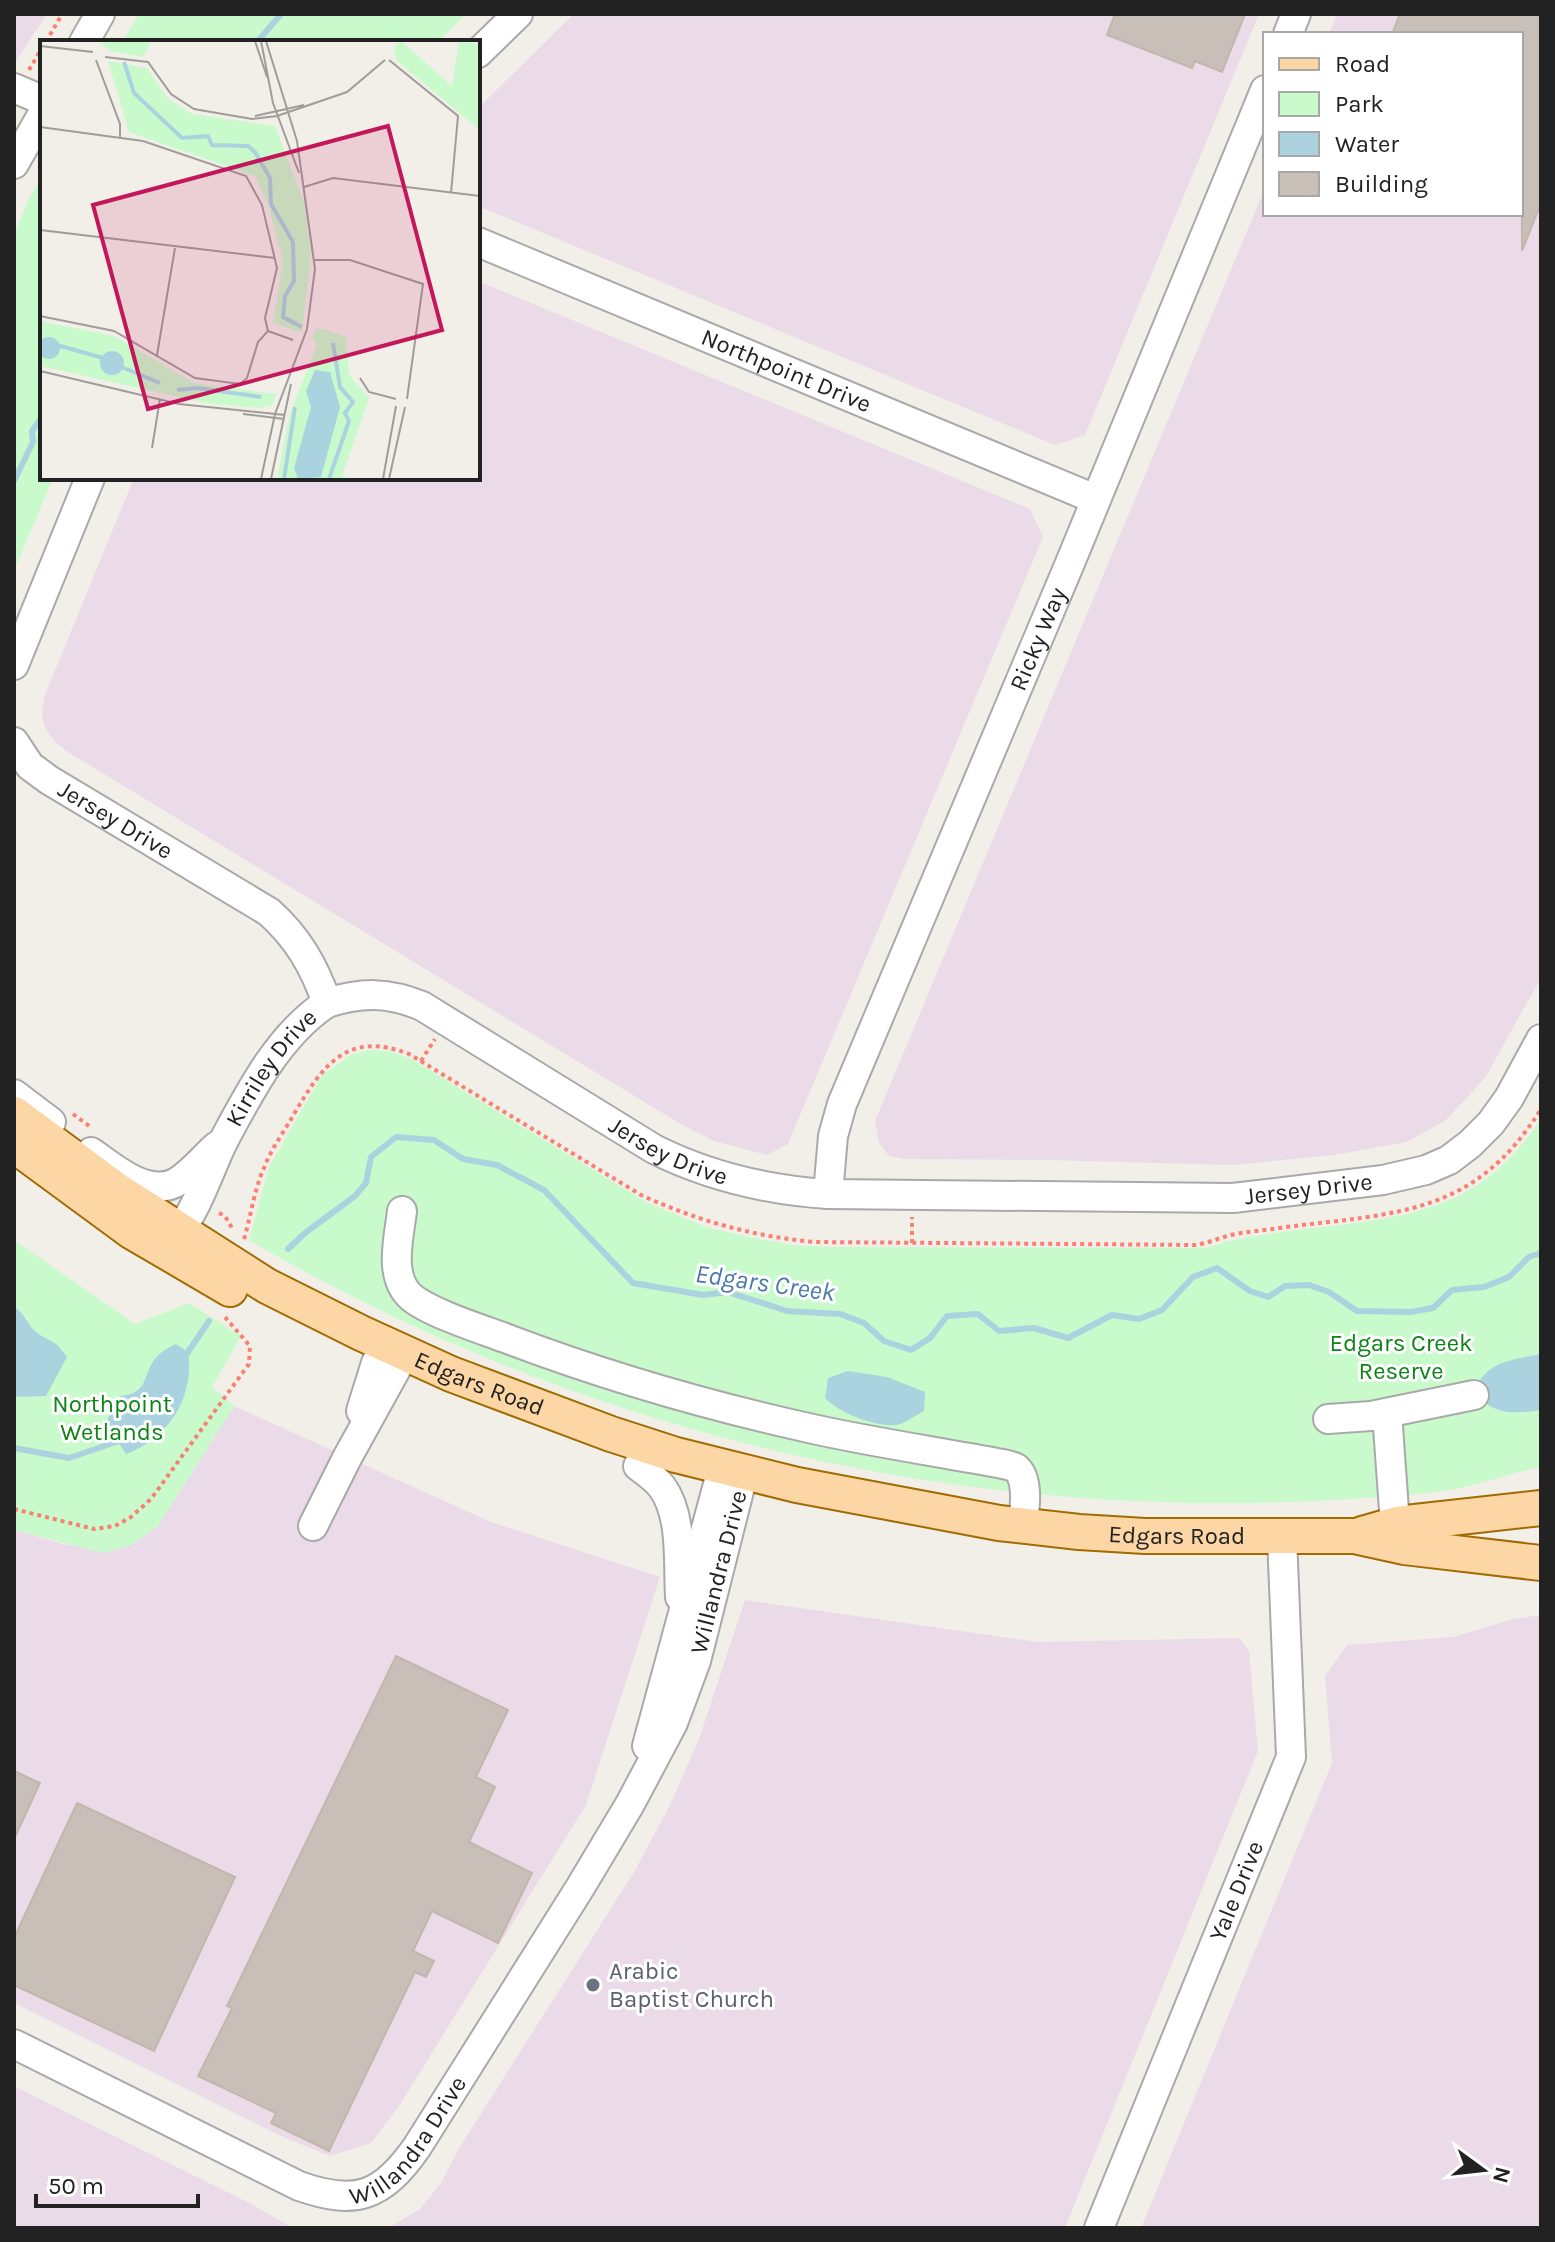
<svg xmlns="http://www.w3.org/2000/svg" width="1555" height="2242" font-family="Karla,sans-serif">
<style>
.industrial{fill:#ebdbe8}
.park{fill:#c8facc}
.water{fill:#aad3df}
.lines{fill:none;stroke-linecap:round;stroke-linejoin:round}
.stream{stroke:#aad3df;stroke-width:6}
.building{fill:#c7bfb8;stroke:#c4b6ab;stroke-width:2}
.minor-casing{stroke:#a9a9a9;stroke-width:32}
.major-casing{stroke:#a06b00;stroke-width:38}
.path{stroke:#fa8072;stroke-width:4;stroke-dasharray:4 4;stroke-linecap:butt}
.minor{stroke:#fff;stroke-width:28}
.major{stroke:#fcd6a4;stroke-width:34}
.worship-dot{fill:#6b7280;stroke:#fff;stroke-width:3}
.labels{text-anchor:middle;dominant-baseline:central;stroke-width:6;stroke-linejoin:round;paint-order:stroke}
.street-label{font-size:24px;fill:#222;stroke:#fff}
.park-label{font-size:24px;fill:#0c8416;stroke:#fff}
.worship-label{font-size:24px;fill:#5b616d;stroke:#fff;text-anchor:start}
.water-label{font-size:26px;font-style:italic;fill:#4a7aab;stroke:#fff}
.inset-river{fill:none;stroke:#aad3df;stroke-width:4}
.inset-road{fill:none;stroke:#9f9d99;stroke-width:2}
.view{fill:#c2185b;fill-opacity:0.15;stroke:#c2185b;stroke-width:4}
.inset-edge{fill:none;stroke:#222;stroke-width:4}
</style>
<rect width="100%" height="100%" fill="#f2efe9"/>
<path class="industrial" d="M 14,14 L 47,14 L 14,64 Z
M 574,14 L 1259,14 L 1085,435 L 1055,445 L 478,206 L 478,108 Z
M 1337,14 L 1541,14 L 1541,978 L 1485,1078 L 1446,1120 L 1407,1142 L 1334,1155 L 1233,1165 L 1046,1160 L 904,1159 L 889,1156 L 879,1143 L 875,1121 L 1265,188 L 1265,214 L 1521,214 L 1521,34 L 1329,34 Z
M 478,281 L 1030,509 L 1043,537 L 788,1144 L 767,1155 L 714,1141 L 684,1126 L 71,754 L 55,742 L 45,728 L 42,715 L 44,697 L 134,478 L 478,478 Z
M 234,1406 L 491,1522 L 660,1577 L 586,1805 L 399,2106 L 371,2143 L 330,2156 L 283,2137 L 14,2003 L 14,1530 L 67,1545 L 158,1526 Z
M 745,1600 L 1038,1642 L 1239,1638 L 1249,1651 L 1258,1751 L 1065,2228 L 388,2228 L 420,2209 L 441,2183 L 458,2150 L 634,1872 L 670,1805 L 699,1739 Z
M 1541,1615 L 1541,2228 L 1141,2228 L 1332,1763 L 1325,1676 L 1347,1645 L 1453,1637 L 1513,1619 Z
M 14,2086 L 251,2204 L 293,2228 L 14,2228 Z"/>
<path class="park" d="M 139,14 L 466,14 L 438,42 L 123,42 Z
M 42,177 L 42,478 L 53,478 L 14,571 L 14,234 L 29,199 Z
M 370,1050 L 391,1051 L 413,1060 L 646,1202 L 706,1227 L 749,1237 L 792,1245 L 830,1247 L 1207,1248 C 1234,1238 1262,1235 1291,1231 C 1398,1217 1477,1218 1541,1118 L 1541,1467 C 1508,1473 1476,1487 1443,1491 C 1401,1497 1358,1498 1315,1501 C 945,1519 569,1428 249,1240 L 269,1167 L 322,1075 L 352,1054 Z
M 14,1240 L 135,1324 L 189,1303 L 241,1336 L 212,1387 L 234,1406 L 158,1526 L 132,1545 L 103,1553 L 14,1530 Z"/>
<path class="water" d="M 14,1307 C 25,1313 27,1325 36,1332 C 52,1344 53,1337 67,1357 L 46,1396 L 14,1397 Z
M 176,1344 L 188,1352 C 195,1397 168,1439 126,1454 L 112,1433 L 107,1420 L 120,1396 C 149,1393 142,1377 154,1360 C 160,1352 168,1348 176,1344 Z
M 1541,1354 L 1541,1410 C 1514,1414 1489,1416 1475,1389 C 1488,1360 1513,1360 1541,1354 Z
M 848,1371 L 887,1377 L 925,1392 L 924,1411 C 916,1415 904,1424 896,1425 C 875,1427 839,1413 825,1398 L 828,1378 Z"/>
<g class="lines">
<path class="stream" d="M 257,42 L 281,14
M 14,481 L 33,442 L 32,431 L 42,417
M 288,1249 L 305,1233 L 355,1196 L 366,1183 L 371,1157 L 396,1137 L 434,1140 L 463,1159 L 497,1165 L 544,1190 L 633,1283 L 703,1295 L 728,1292 L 787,1311 L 840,1314 L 864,1323 L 884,1341 L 911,1350 L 930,1338 L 947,1316 L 978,1314 L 999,1331 L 1034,1328 L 1068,1338 L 1112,1315 L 1139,1319 L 1162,1310 L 1193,1277 L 1217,1268 L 1250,1291 L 1268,1297 L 1285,1286 L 1309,1285 L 1329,1292 L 1357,1311 L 1411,1312 L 1433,1308 L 1452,1290 L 1484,1287 L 1509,1277 L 1529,1257 L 1541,1253
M 184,1358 L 209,1321
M 14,1448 L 69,1458 L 119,1441 L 123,1436"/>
</g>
<path class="building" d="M 1115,14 L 1245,14 L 1222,72 L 1195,61 L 1192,68 L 1107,35 Z
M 1400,14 L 1541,14 L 1541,203 L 1522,251 L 1521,34 L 1392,34 Z
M 396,1656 L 508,1710 L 476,1777 L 495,1787 L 469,1842 L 532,1873 L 498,1943 L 432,1911 L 413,1951 L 434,1961 L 426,1977 L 415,1972 L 329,2151 L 271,2123 L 276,2113 L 198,2076 L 232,2008 L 227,2006 Z
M 14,1771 L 40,1783 L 14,1839 Z
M 77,1803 L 235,1877 L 154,2051 L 14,1985 L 14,1938 Z"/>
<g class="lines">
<defs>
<g id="minor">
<path d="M 1288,34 L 1296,14"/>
<path d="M 84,42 L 100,14"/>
<path d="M 478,53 L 518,14"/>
<path d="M 14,88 L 42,100"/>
<path d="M 14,164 L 42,115"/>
<path id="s1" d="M 478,242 L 1095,499"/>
<path d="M 14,665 L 90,478"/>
<path id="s2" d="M 14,742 L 30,766 L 49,780 L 269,912 C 298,938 314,966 327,1003 C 362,992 388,992 422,1006 L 654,1149 C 710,1177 766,1190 828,1194 L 1233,1198 L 1383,1180 L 1426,1170 L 1449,1160 L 1470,1144 L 1491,1123 L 1509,1098 L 1541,1039"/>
<path d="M 14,1094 L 51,1122"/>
<path d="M 91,1152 C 113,1167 146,1197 175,1183 C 190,1175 204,1157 217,1146"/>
<path id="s3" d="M 828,1194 L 833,1136 L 842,1104 L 1070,563 L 1265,90"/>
<path d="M 402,1211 C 399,1238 388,1276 411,1297 C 430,1313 481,1329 505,1338 C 605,1376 709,1406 813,1429 C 876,1443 940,1452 1003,1464 C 1008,1465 1012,1466 1016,1468 C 1030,1480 1024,1511 1023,1526"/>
<path id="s4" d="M 162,1241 C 167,1238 174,1235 178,1231 C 195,1216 213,1160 225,1138 C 251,1089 280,1034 327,1003"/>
<path d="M 361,1411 L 376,1363 L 385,1344"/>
<path d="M 1387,1413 L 1395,1524"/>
<path d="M 1328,1419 L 1371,1416 L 1474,1395"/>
<path d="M 638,1466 C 646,1472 656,1479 662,1487 C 683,1516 678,1563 680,1597"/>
<path d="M 313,1526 L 347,1458 L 405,1353"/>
<path d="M 647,1746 L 723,1466"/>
<path id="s5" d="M 14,2044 L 299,2186 C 356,2206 382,2197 417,2147 L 581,1886 L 630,1804 L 673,1723 L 696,1661 L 744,1471"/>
<path id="s6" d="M 1099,2228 L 1291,1757 L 1282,1537"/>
</g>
<g id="major">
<path id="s7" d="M 14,1114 L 115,1189 L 267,1286 L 361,1333 L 451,1374 L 611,1434 L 676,1455 L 797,1485 L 999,1523 L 1079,1532 L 1145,1536 L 1354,1536 L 1404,1547 L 1541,1563"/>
<path d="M 14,1145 L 131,1231 L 230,1289"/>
<path d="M 1362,1534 L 1397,1524 L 1541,1508"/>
</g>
</defs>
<use href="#minor" class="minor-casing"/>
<use href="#major" class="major-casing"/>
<path class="path" d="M 46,42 L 62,14
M 29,70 L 42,48
M 421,1061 L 435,1039
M 73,1114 L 92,1128
M 219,1213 L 225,1216 L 233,1230
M 244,1239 C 251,1216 254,1190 264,1168 C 271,1149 284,1132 294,1114 C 323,1065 347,1030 409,1054 L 641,1195 C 698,1221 752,1236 814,1242 L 1196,1245 C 1208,1243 1219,1238 1231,1235 C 1249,1231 1268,1230 1286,1227 C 1398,1213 1475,1215 1541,1109
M 912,1243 L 912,1217
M 14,1509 L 94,1529 L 115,1526 L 131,1517 L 151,1499 L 249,1364 L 250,1346 L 224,1316"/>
<use href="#minor" class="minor"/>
<use href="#major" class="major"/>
</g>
<circle class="worship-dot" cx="593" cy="1985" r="8"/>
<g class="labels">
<g class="street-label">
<text stroke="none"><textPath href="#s1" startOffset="334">Northpoint Drive</textPath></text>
<text stroke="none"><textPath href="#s3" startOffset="596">Ricky Way</textPath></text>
<text stroke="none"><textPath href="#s2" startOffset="130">Jersey Drive</textPath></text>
<text stroke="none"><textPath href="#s4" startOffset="208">Kirriley Drive</textPath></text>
<text stroke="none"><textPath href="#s2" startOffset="802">Jersey Drive</textPath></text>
<text stroke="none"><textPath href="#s2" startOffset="1450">Jersey Drive</textPath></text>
<text stroke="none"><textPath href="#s7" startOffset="540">Edgars Road</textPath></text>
<text stroke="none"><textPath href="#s7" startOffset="1258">Edgars Road</textPath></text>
<text stroke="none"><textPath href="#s5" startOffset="1110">Willandra Drive</textPath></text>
<text stroke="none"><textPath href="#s6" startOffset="364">Yale Drive</textPath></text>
<text stroke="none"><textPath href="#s5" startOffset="454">Willandra Drive</textPath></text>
</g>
<g class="park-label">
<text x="1401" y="1343">Edgars Creek<tspan x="1401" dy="28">Reserve</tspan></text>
<text x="112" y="1404">Northpoint<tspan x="112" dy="28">Wetlands</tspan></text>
</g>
<g class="worship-label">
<text x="609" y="1971">Arabic<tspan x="609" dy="28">Baptist Church</tspan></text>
</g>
<g class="water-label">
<text transform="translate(765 1283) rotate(8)">Edgars Creek</text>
</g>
</g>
<g transform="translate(40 40)">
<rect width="440" height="440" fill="#f2efe9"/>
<path d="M 59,1 L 111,1 L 103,17 L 70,11 ZM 361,1 L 412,46 L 419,1 L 440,4 L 440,90 L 357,21 L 354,8 ZM 68,21 L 107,28 L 128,59 L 152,74 L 235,86 L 264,162 L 271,215 L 262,293 L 233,283 L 243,221 L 229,167 L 215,136 L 89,92 ZM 0,281 L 74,296 L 154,343 L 237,354 L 232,365 L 219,368 L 166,363 L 0,326 ZM 284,289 L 306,297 L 309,335 L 329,358 L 302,436 L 312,439 L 237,439 L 250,373 L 277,305 L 272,298 L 275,290 Z" fill="#c8facc"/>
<path d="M-2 308a11 11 0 1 1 22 0a11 11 0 1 1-22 0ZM60 323a12 12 0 1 1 24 0a12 12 0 1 1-24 0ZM 275,330 L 290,332 L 300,367 L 281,437 L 258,439 L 254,428 L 271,367 L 266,351 Z" fill="#aad3df"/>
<path class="inset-river" d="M 84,22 L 94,53 L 142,98 L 168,96 L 172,105 L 208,106 L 215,112 L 230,138 L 231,164 L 253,202 L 254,241 L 245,256 L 243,277 L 262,287M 17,305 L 63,318M 79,326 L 120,343M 137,350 L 158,348 L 221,357M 244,439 L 255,367M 289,439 L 309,381 L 305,373 L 313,362 L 300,347 L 293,303"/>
<path class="inset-road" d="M 215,1 L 227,37M 221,1 L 233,63 L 259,133M 0,6 L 53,12M 65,17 L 108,22 L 131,54 L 154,69 L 212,79 L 237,76 L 307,52 L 345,20M 56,20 L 80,84 L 80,98M 349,20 L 418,76 L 411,153M 215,76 L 264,65M 0,87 L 103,101 L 206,136 L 222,165 L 237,228 L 225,278 L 228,291 L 218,302 L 207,338 L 200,344 L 155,338 L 74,291 L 0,276M 264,147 L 293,138 L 440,156M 0,190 L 235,218M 275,220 L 310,220 L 383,244 L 367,359M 228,291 L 253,300M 117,315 L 135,208M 0,331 L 139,364 L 245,375M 320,338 L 329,352 L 356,359M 203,374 L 244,379M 112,408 L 120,359M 221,439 L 235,374 L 267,289 L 275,229 L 257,101 L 226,1M 231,439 L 251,344M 343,439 L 356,366M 349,439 L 365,367"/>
<path class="view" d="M 348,86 L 402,290 L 108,369 L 53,165 Z"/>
<rect width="440" height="440" class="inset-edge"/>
</g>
<rect width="1555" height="2242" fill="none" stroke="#222222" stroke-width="32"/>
<rect x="1263" y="32" width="260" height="184" fill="#ffffff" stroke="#a7a7a7" stroke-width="2"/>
<rect x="1279" y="58" width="40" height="12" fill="#fcd6a4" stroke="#a7a7a7" stroke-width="2"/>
<text x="1335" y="72" font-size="24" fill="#222222">Road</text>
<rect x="1279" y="92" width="40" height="24" fill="#c8facc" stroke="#a7a7a7" stroke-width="2"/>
<text x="1335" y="112" font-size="24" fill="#222222">Park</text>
<rect x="1279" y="132" width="40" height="24" fill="#aad3df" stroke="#a7a7a7" stroke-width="2"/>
<text x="1335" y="152" font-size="24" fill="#222222">Water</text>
<rect x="1279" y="172" width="40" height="24" fill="#c7bfb8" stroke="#a7a7a7" stroke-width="2"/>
<text x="1335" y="192" font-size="24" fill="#222222">Building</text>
<g transform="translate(1483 2170) rotate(105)" stroke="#ffffff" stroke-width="6" paint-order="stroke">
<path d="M0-6L14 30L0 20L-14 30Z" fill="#222222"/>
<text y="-12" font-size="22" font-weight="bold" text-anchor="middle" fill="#222222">N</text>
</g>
<path d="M36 2194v12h162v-12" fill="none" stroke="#222222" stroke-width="4"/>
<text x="48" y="2194" font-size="24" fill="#222222" stroke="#ffffff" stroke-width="6" paint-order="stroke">50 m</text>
</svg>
